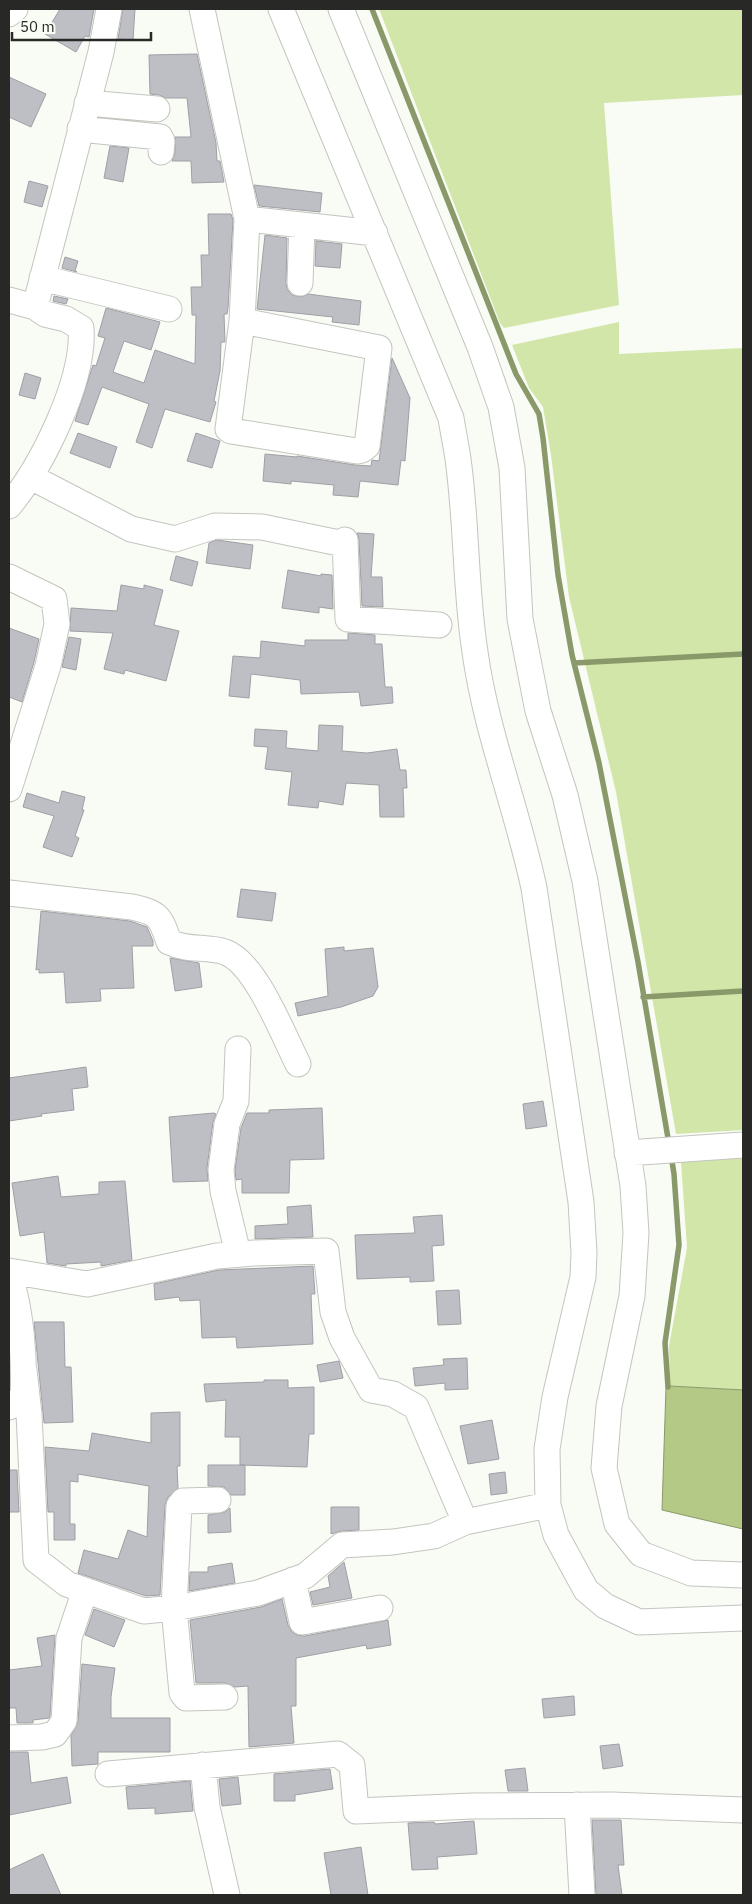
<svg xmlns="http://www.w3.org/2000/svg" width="752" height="1904" font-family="'IBM Plex Sans',sans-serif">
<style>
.green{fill:#d2e6a9}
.water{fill:#b4c986;stroke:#8a996a}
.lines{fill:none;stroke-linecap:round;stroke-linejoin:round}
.stream{stroke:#8a996a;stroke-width:5.5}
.building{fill:#bebfc5;stroke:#9f9fa5}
.minor-casing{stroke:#c3c5bf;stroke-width:27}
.minor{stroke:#fff;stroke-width:25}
</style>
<rect width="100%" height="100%" fill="#f9fbf5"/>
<path class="green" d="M 379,9 L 743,9 L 743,95 L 604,103 L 619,305 L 504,328 L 500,323 Z
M 619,322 L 619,354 L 743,348 L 743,1130 L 676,1134 L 616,792 L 569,597 L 551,455 L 543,407 L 529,388 L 512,345 Z
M 743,1158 L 743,1390 L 670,1386 L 669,1346 L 687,1248 L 681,1162 Z"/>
<path class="water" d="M 670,1386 L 743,1390 L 743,1529 L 662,1510 L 666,1387 Z"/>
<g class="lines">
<path class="stream" d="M 372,9 L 516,374 L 539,414 L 543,438 L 558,575 L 572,655 L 599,763 L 638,962 L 669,1144
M 574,663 L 743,654
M 643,997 L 743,991
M 668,1387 L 665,1343 L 679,1245 L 674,1174 L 671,1155"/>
</g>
<path class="building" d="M 60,9 L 94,9 L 89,37 L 85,36 L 76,52 L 45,34 Z
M 123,9 L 135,9 L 133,40 L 118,39 Z
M 197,54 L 216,143 L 217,161 L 220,161 L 224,182 L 192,183 L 191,161 L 172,161 L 175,153 L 175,137 L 191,137 L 187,98 L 166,98 L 159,95 L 150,94 L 149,55 Z
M 9,77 L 46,94 L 31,127 L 9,117 Z
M 110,146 L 129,148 L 123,182 L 104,178 Z
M 29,181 L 48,186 L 42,207 L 24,202 Z
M 254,185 L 322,193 L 320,212 L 259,206 Z
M 208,214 L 231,214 L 233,220 L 228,308 L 227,314 L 224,314 L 225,342 L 221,342 L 220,371 L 214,401 L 216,402 L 210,422 L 165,409 L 152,448 L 136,442 L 149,404 L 102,387 L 88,425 L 75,421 L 93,365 L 96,366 L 105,338 L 98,336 L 106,308 L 160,322 L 151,350 L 124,341 L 113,372 L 144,383 L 155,350 L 195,364 L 196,315 L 192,315 L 191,287 L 202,287 L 201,255 L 209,255 Z
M 265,235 L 287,238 L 286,283 L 287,289 L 292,295 L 300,297 L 308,294 L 361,301 L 359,325 L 332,322 L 333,317 L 257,309 Z
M 316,241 L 342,244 L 340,268 L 315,266 Z
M 65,257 L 78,261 L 75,271 L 77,272 L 62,268 Z
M 54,296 L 68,299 L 66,304 L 53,301 Z
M 392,358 L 410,398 L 405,461 L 401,460 L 398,485 L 360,481 L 358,497 L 333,495 L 334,485 L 291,481 L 291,484 L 263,481 L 265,454 L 297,457 L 297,456 L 355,465 L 371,466 L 372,460 L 379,461 Z
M 25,373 L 41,378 L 35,399 L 19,395 Z
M 78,433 L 117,447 L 110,468 L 70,453 Z
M 196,433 L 220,441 L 212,468 L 187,461 Z
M 357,533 L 374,534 L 371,577 L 382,577 L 383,607 L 362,606 L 359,539 Z
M 217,540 L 253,545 L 250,569 L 206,563 L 209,543 Z
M 176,556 L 198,562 L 192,586 L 170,580 Z
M 288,570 L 321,576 L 321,574 L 332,575 L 333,609 L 319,607 L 319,613 L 282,608 Z
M 121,585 L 144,589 L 144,585 L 163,590 L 154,625 L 179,631 L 166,681 L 125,670 L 124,674 L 104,669 L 113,633 L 70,631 L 71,608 L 117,611 Z
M 9,628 L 39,639 L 34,662 L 22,702 L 9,697 Z
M 348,633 L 375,635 L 375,644 L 382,644 L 385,687 L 392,687 L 393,703 L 361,706 L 359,692 L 301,694 L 300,680 L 251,674 L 249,698 L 229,696 L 233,656 L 260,658 L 261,641 L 305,646 L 305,640 L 348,640 Z
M 69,637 L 81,639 L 76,670 L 62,667 Z
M 319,725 L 343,726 L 342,751 L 367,753 L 397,749 L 400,770 L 406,770 L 407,788 L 403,788 L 404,817 L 380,817 L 379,785 L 346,783 L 343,805 L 319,801 L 318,808 L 288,805 L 292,772 L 265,769 L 268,747 L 254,746 L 255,729 L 287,731 L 286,748 L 318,751 Z
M 62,791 L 85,797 L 82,810 L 84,810 L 75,836 L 79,838 L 72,857 L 43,847 L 54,816 L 23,807 L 27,793 L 59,803 Z
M 241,889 L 276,893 L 272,921 L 237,917 Z
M 41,911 L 130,921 L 147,927 L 153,941 L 153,946 L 132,946 L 134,988 L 100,989 L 101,1001 L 66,1003 L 64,972 L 39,973 L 39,969 L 36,970 Z
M 344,947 L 344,951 L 373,948 L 378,987 L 373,996 L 341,1007 L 298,1016 L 295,1003 L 328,996 L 325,949 Z
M 170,958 L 199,963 L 202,987 L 175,991 Z
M 86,1067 L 88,1087 L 72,1089 L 74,1110 L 41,1114 L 42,1116 L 9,1121 L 9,1078 Z
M 543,1101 L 547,1126 L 526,1129 L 523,1104 Z
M 322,1108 L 324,1159 L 290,1160 L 289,1193 L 242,1193 L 242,1179 L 236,1180 L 235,1170 L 241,1128 L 247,1113 L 269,1113 L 269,1110 Z
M 214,1113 L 216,1114 L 213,1122 L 207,1168 L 208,1181 L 173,1182 L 169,1117 Z
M 58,1176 L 61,1197 L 99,1194 L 99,1182 L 125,1181 L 132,1260 L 101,1266 L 101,1262 L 66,1264 L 66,1266 L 47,1263 L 44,1232 L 20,1236 L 12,1183 Z
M 311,1205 L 313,1237 L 255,1239 L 255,1226 L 288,1224 L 287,1207 Z
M 442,1215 L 444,1245 L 432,1246 L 434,1281 L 410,1282 L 410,1277 L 357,1279 L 355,1235 L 415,1233 L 413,1217 Z
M 313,1266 L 315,1294 L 311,1294 L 313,1344 L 237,1348 L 236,1337 L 202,1338 L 200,1300 L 180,1301 L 179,1297 L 155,1300 L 154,1284 L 219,1270 Z
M 459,1290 L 461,1324 L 438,1325 L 436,1291 Z
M 34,1322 L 64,1322 L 65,1367 L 71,1367 L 73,1422 L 44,1423 Z
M 467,1358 L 468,1389 L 445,1390 L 445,1383 L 415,1386 L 413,1368 L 444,1365 L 443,1359 Z
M 339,1361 L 343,1378 L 320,1382 L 317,1365 Z
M 264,1380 L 288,1380 L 288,1388 L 314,1387 L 314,1434 L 309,1434 L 307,1467 L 240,1465 L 240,1437 L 225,1437 L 226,1400 L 206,1402 L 204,1384 L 264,1382 Z
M 180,1412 L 180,1466 L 177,1466 L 178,1488 L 168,1497 L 165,1505 L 160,1595 L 146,1596 L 78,1573 L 84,1550 L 118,1559 L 128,1530 L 147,1537 L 149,1486 L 78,1474 L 78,1482 L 70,1481 L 70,1524 L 75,1524 L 75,1540 L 54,1540 L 54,1512 L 48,1512 L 45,1447 L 89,1451 L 92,1433 L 151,1443 L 151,1413 Z
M 492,1420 L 499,1459 L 468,1464 L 460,1426 Z
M 208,1465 L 245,1465 L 245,1495 L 231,1495 L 224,1487 L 208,1486 Z
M 9,1470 L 17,1470 L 19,1512 L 9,1512 Z
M 505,1472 L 507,1493 L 491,1495 L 489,1474 Z
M 331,1507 L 359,1507 L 359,1530 L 341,1531 L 331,1534 Z
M 230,1508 L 231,1532 L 208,1533 L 208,1515 L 225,1512 Z
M 344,1562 L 352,1598 L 313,1605 L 310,1592 L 330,1587 L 328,1576 Z
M 232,1563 L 235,1583 L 189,1591 L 190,1572 L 208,1572 L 208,1567 Z
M 282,1599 L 288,1625 L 292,1632 L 297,1635 L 305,1636 L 388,1620 L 391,1645 L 367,1649 L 366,1645 L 296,1658 L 296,1706 L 291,1706 L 294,1743 L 249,1747 L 248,1686 L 235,1687 L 225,1683 L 196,1683 L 190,1620 L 261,1607 Z
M 94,1609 L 125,1620 L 114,1647 L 85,1635 Z
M 55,1635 L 50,1716 L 49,1718 L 33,1720 L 33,1723 L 17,1723 L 16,1708 L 9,1708 L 9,1670 L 42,1666 L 37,1638 Z
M 82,1664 L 115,1668 L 111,1697 L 111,1718 L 170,1718 L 170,1752 L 98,1752 L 98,1764 L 72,1766 L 71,1736 L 78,1722 Z
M 574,1696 L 575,1715 L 544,1718 L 542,1699 Z
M 619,1744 L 623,1766 L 603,1769 L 600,1746 Z
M 9,1752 L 28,1752 L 31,1783 L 67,1777 L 71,1803 L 9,1815 Z
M 525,1768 L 528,1791 L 508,1791 L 505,1770 Z
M 330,1769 L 333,1789 L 295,1795 L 295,1801 L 274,1801 L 274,1774 Z
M 238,1777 L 241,1804 L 222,1806 L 219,1779 Z
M 190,1781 L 193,1811 L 155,1814 L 155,1808 L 128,1809 L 126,1787 Z
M 592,1820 L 621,1820 L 624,1865 L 618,1865 L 622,1895 L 596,1895 Z
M 474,1821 L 477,1854 L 437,1857 L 438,1869 L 412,1870 L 408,1823 L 434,1822 L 435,1824 Z
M 361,1847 L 368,1895 L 331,1895 L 324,1853 Z
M 43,1854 L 61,1895 L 9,1895 L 9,1870 Z"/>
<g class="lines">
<defs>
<path id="minor" d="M 202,9 L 247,219 L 242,321 L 228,429 L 231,431 L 357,451 L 362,450 L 367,446 L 379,348 L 242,321
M 281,9 L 451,418 C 453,431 456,445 458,459 C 467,523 465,588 475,652 C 486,732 517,808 534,888 L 581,1202 L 584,1253 L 583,1277 L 555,1397 L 547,1449 L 548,1505 L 556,1535 L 586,1590 L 605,1606 L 639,1622 L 743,1618
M 341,9 L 480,347 L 501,407 L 512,468 L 520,619 L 538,711 L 565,795 L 585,881 L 633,1186 L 636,1233 L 632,1296 L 609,1406 L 604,1468 L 617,1524 L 641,1554 L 691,1573 L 743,1575
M 9,14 L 15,9
M 87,103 L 157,109
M 80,129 L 160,137 L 162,141 L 161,152
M 247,219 L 375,233
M 42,278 L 169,309
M 300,283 L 302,225
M 9,300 L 35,307
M 31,477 L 131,529 L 175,539 L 215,526 L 262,527 L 339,543 L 345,540 L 348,619 L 439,625
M 9,506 C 42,466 85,380 81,328 L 66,319 L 45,314 L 35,307 L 101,52 L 109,9
M 9,577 L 54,599 L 57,624 L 48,666 L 9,789
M 9,893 L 132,907 C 159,913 160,916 169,942 C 188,951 206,946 225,952 C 256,963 283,1035 298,1064
M 238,1049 L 236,1101 L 227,1124 L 221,1170 L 223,1191 L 238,1254
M 627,1153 L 743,1145
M 9,1271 L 87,1284 L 217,1256 L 254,1253 L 326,1251 L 333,1312 L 342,1338 L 371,1390 L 393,1394 L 416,1407 L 465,1522
M 9,1275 C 21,1307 25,1362 23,1396 L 14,1405 L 9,1407
M 24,1370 L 29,1414 L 36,1560 L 67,1584 L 144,1611 L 174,1608 L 258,1593 L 305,1576 L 342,1545 L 393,1542 L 434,1536 L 465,1522 L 548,1505
M 218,1500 L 183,1501 L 179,1506 L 174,1608 L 182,1693 L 186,1698 L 225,1697
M 293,1580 L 302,1622 L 380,1608
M 9,1738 L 42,1737 L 55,1734 L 64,1721 L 69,1638 L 85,1590
M 203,1765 L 207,1807 L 227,1895
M 108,1774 L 338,1754 L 352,1765 L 356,1811 L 472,1806 L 612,1805 L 743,1810
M 577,1805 L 582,1895"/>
</defs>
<use href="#minor" class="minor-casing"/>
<use href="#minor" class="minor"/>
</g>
<rect width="752" height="1904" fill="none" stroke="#282927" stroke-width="20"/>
<path d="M12 32v8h139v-8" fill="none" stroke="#282927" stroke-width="2.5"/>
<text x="20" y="32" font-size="15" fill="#282927" stroke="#f9fbf5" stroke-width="4" paint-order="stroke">50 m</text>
</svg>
